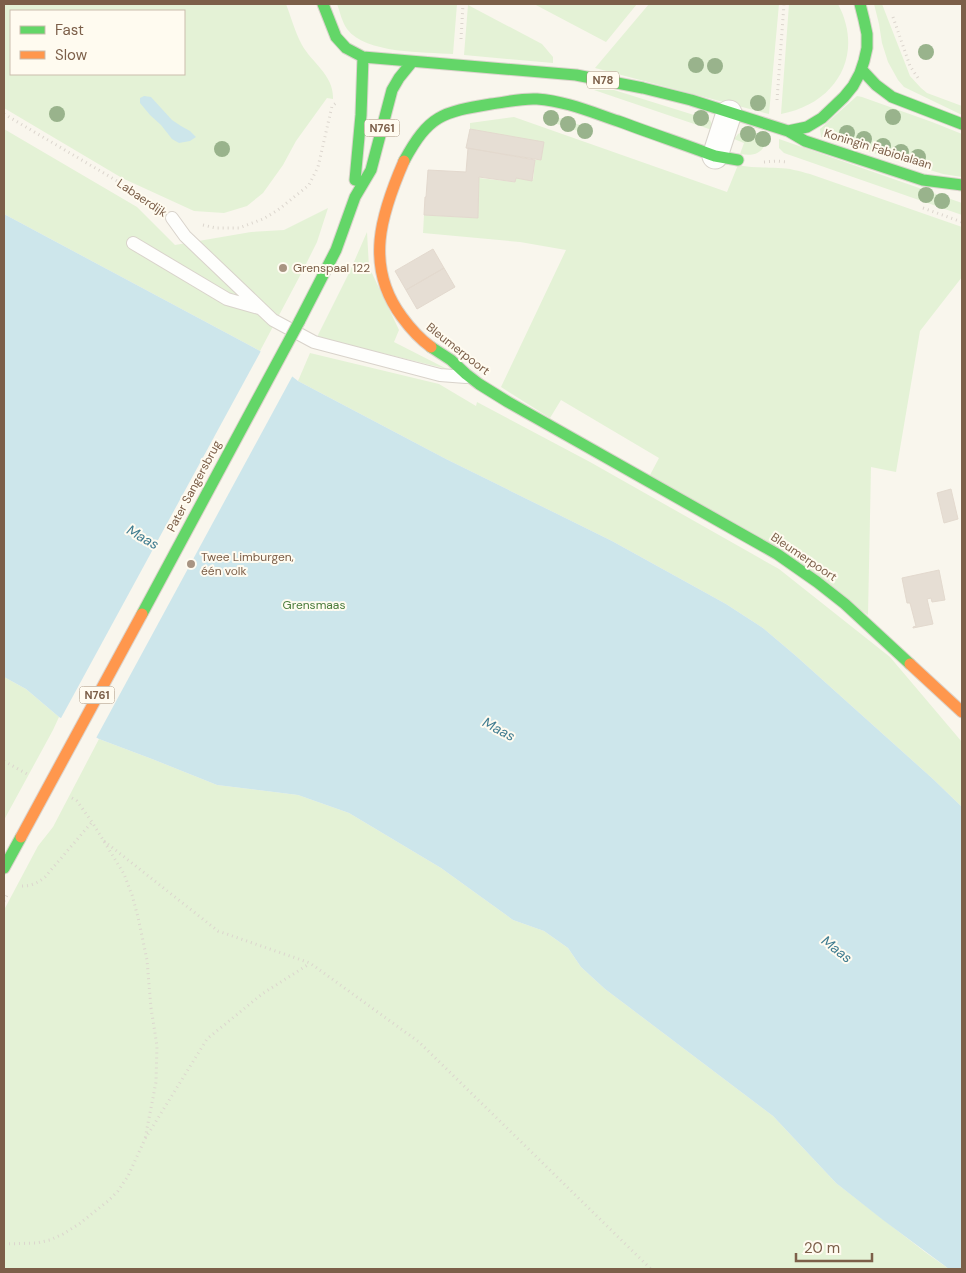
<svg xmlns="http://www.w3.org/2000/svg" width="966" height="1273" font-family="'DM Sans',sans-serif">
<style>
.green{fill:#e4f2d6;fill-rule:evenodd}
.water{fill:#cde6eb}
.pier{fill:#f9f6ed}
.building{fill:#e6ded4;stroke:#e3d9ce}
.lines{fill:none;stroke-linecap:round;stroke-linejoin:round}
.lane-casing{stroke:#d9d3cb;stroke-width:14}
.street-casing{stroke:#d9d3cb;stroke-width:27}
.fast-casing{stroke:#dad3cb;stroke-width:13}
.slow-casing{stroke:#dad3cb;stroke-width:13}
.path{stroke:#dcd6ce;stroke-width:3;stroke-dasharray:1 4;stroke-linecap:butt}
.lane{stroke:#fefefc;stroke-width:12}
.street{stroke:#fefefc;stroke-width:25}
.fast{stroke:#63d668;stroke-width:11}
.slow{stroke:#ff974d;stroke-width:11}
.fast-bridge-casing{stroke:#dbd2ca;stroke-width:13;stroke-linecap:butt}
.slow-bridge-casing{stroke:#dbd2ca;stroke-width:13;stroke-linecap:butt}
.fast-bridge{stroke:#63d668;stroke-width:11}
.slow-bridge{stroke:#ff974d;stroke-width:11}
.tree{fill:#99b38c}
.poi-dot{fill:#a89482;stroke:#fffbf0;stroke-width:2}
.labels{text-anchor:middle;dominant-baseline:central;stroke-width:4;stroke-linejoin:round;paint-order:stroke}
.shield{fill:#fffbf0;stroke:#a38e7b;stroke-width:1}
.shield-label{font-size:11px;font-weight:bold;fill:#7c5f49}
.street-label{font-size:12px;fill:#7c5f49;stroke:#fffbf0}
.poi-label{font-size:12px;fill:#7c5f49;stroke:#fffbf0;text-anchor:start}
.park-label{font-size:12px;fill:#4a7c3c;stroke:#fffbf0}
.water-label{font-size:14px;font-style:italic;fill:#407c90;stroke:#fffbf0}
</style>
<rect width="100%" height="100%" fill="#f9f6ed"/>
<path class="green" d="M 4,4 L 286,4 C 291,17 295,32 302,45 C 312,63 334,75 333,99 L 327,98 L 296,141 L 283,165 L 263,193 L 247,206 L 224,213 L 194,211 L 122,178 L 4,108 ZM 11,11 L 184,11 L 184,74 L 11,74 Z
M 337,4 L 457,4 L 453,54 C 424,52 366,54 347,29 C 342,22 340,12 337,4 Z
M 534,4 L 637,4 L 606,42 Z
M 649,4 L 779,4 L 769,114 L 595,68 Z
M 789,4 L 838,4 C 865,55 836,104 781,114 Z
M 874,4 L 882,4 L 910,76 L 921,88 L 927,93 L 962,106 L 962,115 L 904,87 L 898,80 L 888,62 L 882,43 L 879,24 Z
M 468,5 L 542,44 L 553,57 L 553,63 L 464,55 Z
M 594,90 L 614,90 L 710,120 L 713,127 L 712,130 Z
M 857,96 L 862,97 L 932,122 L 962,134 L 962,177 L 943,174 L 821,137 L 820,129 Z
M 547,114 L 592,129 L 590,135 L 545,120 Z
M 514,117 L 727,192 L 738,165 C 753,168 763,167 778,168 C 789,168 799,171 810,174 L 962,227 L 962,277 L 920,331 L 896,472 L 871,467 L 868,615 L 650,475 L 659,458 L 561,400 L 550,418 L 501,387 L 566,250 L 520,242 L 423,233 L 424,215 L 478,218 L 479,178 L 515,182 L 516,178 L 533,180 L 535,160 L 541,160 L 543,143 L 470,129 L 470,123 Z
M 4,129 L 137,207 L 175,245 L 251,232 L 284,230 L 328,208 L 317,242 L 302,272 L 260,351 L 4,214 Z
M 746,130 L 768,136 C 764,152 757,157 740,154 L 744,143 L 734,139 L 738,134 Z
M 779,139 L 962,203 L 962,215 L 784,153 L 779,148 Z
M 367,232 L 369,267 L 399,330 L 394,342 L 447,369 L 317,337 L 350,271 Z
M 310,353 L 439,384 L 476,406 L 477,402 L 590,462 L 779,569 L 890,657 L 962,742 L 962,807 L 933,779 L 796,656 L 763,628 L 726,604 L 612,541 L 446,459 L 298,381 Z
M 4,677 L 26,689 L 59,717 L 53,730 L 4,820 Z
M 99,739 L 152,759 L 217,785 L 298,795 L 349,813 L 441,868 L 513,920 L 544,931 L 568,948 L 581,967 L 605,989 L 773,1116 L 836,1183 L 925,1252 L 949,1269 L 4,1269 L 4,910 L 38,846 L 53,827 Z"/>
<path class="water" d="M 144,96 L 151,97 L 172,120 L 181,126 L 190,131 L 196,137 L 190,141 L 179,143 L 172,139 L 161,125 L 150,115 L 140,103 L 140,98 Z
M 4,214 L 260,351 L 298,381 L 446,459 L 612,541 L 726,604 L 763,628 L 796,656 L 933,779 L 962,807 L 962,1269 L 949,1269 L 883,1220 L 836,1183 L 773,1116 L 605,989 L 581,967 L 568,948 L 544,931 L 513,920 L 441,868 L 349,813 L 298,795 L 217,785 L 152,759 L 99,739 L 59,717 L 26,689 L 4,677 Z"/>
<path class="pier" d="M 262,349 L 293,375 L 95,740 L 60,720 Z"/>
<path class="building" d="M 470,129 L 544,142 L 541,160 L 466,148 Z
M 468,148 L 535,160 L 532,181 L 516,178 L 515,182 L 479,177 L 478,218 L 424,215 L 425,197 L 426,197 L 428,170 L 466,172 Z
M 433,249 L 444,268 L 406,290 L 395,271 Z
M 444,268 L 455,287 L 417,309 L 406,290 Z
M 951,489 L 958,519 L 944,523 L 937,493 Z
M 939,570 L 945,600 L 932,602 L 931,598 L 927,599 L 933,624 L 913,628 L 913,627 L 916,626 L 910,603 L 907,603 L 902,578 Z"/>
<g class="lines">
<defs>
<path id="lane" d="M 172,218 L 185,236 L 273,320 L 314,342 L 440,375 L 466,377
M 133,243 L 227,299 L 259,308"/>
<path id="street" d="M 715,156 L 729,113"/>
<path id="fast" d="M 323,4 L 336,37 L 346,48 L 363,57 L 576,75 L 643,88 L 691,100 L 788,131 L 807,127 L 822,118 L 844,97 L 853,86 L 860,73 L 864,61 L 867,48 L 867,34 L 864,20 L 860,4
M 862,70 L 876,85 L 892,97 L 962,124
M 788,131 L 805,141 L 923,180 L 962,185
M 404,161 C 429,115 442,112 491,104 C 507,102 522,98 537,99 C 565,101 591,112 618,121 C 650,133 683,144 715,156 L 738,160
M 355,180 L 361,115 L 363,57
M 299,322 L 336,250 L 355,197 L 371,170 L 392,90 L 399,78 L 412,62
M 431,347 L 451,360 L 466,374 L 479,384 L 508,402 L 777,554 L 817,582 L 845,604 L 910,664
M 4,868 L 21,837"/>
<path id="slow" d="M 404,161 C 381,214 364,266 402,317 C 410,328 420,339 431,347
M 910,664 L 962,712"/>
</defs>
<use href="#lane" class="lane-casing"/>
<use href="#street" class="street-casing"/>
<use href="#fast" class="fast-casing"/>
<use href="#slow" class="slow-casing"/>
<path class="path" d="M 893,17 L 910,66 L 918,78
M 461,39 L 463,4
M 777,100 L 784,4
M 4,114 L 129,188 L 158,208
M 764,162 L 777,161 L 787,162
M 923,208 L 962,222
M 203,225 L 216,228 L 239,228 L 263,219 L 278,210 L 309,185 L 318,167 L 332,106 L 336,103
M 4,761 L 27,774
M 72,798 L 77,801 L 92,822 L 124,874 L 132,895 L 138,917 L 147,960 L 151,1008 L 157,1046 L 156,1082 L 145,1139
M 104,841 L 218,931 L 310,963 L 419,1042 L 651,1269
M 22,886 C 31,886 38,883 45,877 L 92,822
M 4,901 L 8,893
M 4,1244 L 37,1243 L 50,1240 L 63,1234 L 79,1224 L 108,1201 L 118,1191 L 128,1176 L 145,1139 L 207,1039 L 262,994 L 309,964"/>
<use href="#lane" class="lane"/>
<use href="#street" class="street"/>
<use href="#fast" class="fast"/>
<use href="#slow" class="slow"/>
<defs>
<path id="fast-bridge" d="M 142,614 L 299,322"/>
<path id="slow-bridge" d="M 21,837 L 142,614"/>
</defs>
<use href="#fast-bridge" class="fast-bridge-casing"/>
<use href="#slow-bridge" class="slow-bridge-casing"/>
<use href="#fast-bridge" class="fast-bridge"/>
<use href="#slow-bridge" class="slow-bridge"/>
</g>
<g class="tree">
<circle cx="926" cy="52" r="8"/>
<circle cx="696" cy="65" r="8"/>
<circle cx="715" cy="66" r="8"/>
<circle cx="758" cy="103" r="8"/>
<circle cx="57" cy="114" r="8"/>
<circle cx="893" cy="117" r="8"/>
<circle cx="551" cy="118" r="8"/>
<circle cx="701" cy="118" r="8"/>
<circle cx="568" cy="124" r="8"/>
<circle cx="585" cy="131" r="8"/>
<circle cx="847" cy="133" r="8"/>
<circle cx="748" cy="134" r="8"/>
<circle cx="763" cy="139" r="8"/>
<circle cx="864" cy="139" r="8"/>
<circle cx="883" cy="146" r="8"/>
<circle cx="222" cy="149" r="8"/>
<circle cx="901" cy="152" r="8"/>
<circle cx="918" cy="157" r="8"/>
<circle cx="926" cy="195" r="8"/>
<circle cx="942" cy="201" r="8"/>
</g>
<g class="poi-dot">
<circle cx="283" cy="268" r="5"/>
<circle cx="191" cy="564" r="5"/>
</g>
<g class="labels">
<g class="shield">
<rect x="587" y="71.5" width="32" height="17" rx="4"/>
<rect x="364.5" y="119.5" width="35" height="17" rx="4"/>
<rect x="79.5" y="686.5" width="35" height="17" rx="4"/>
</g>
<g class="shield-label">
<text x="603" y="80">N78</text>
<text x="382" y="128">N761</text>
<text x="97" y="695">N761</text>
</g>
<g class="street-label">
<text transform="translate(878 149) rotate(17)">Koningin Fabiolalaan</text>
<text transform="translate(142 198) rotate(34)">Labaerdijk</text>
<text transform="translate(458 349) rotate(38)">Bleumerpoort</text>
<text transform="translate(194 486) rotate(-62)">Pater Sangersbrug</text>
<text transform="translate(804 557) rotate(34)">Bleumerpoort</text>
</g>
<g class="poi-label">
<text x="293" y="268">Grenspaal 122</text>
<text x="201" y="557">Twee Limburgen,<tspan x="201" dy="14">één volk</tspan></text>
</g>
<g class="park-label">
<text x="314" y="605">Grensmaas</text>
</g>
<g class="water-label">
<text transform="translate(143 537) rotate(30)">Maas</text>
<text transform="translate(499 729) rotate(28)">Maas</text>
<text transform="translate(837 949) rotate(38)">Maas</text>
</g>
</g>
<rect width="966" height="1273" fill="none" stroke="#7c5f49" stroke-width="10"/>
<rect x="10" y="10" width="175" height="65" fill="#fffbf0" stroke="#cbbdad"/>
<rect x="20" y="26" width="25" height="8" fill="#63d668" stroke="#cbbdad"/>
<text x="55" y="35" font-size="15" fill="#7c5f49">Fast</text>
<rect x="20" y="51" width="25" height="8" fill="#ff974d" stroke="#cbbdad"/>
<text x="55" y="60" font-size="15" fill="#7c5f49">Slow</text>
<path d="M796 1253v8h76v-8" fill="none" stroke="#7c5f49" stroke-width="2.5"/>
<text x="804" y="1253" font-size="15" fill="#7c5f49" stroke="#fffbf0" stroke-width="4" paint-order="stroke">20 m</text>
</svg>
